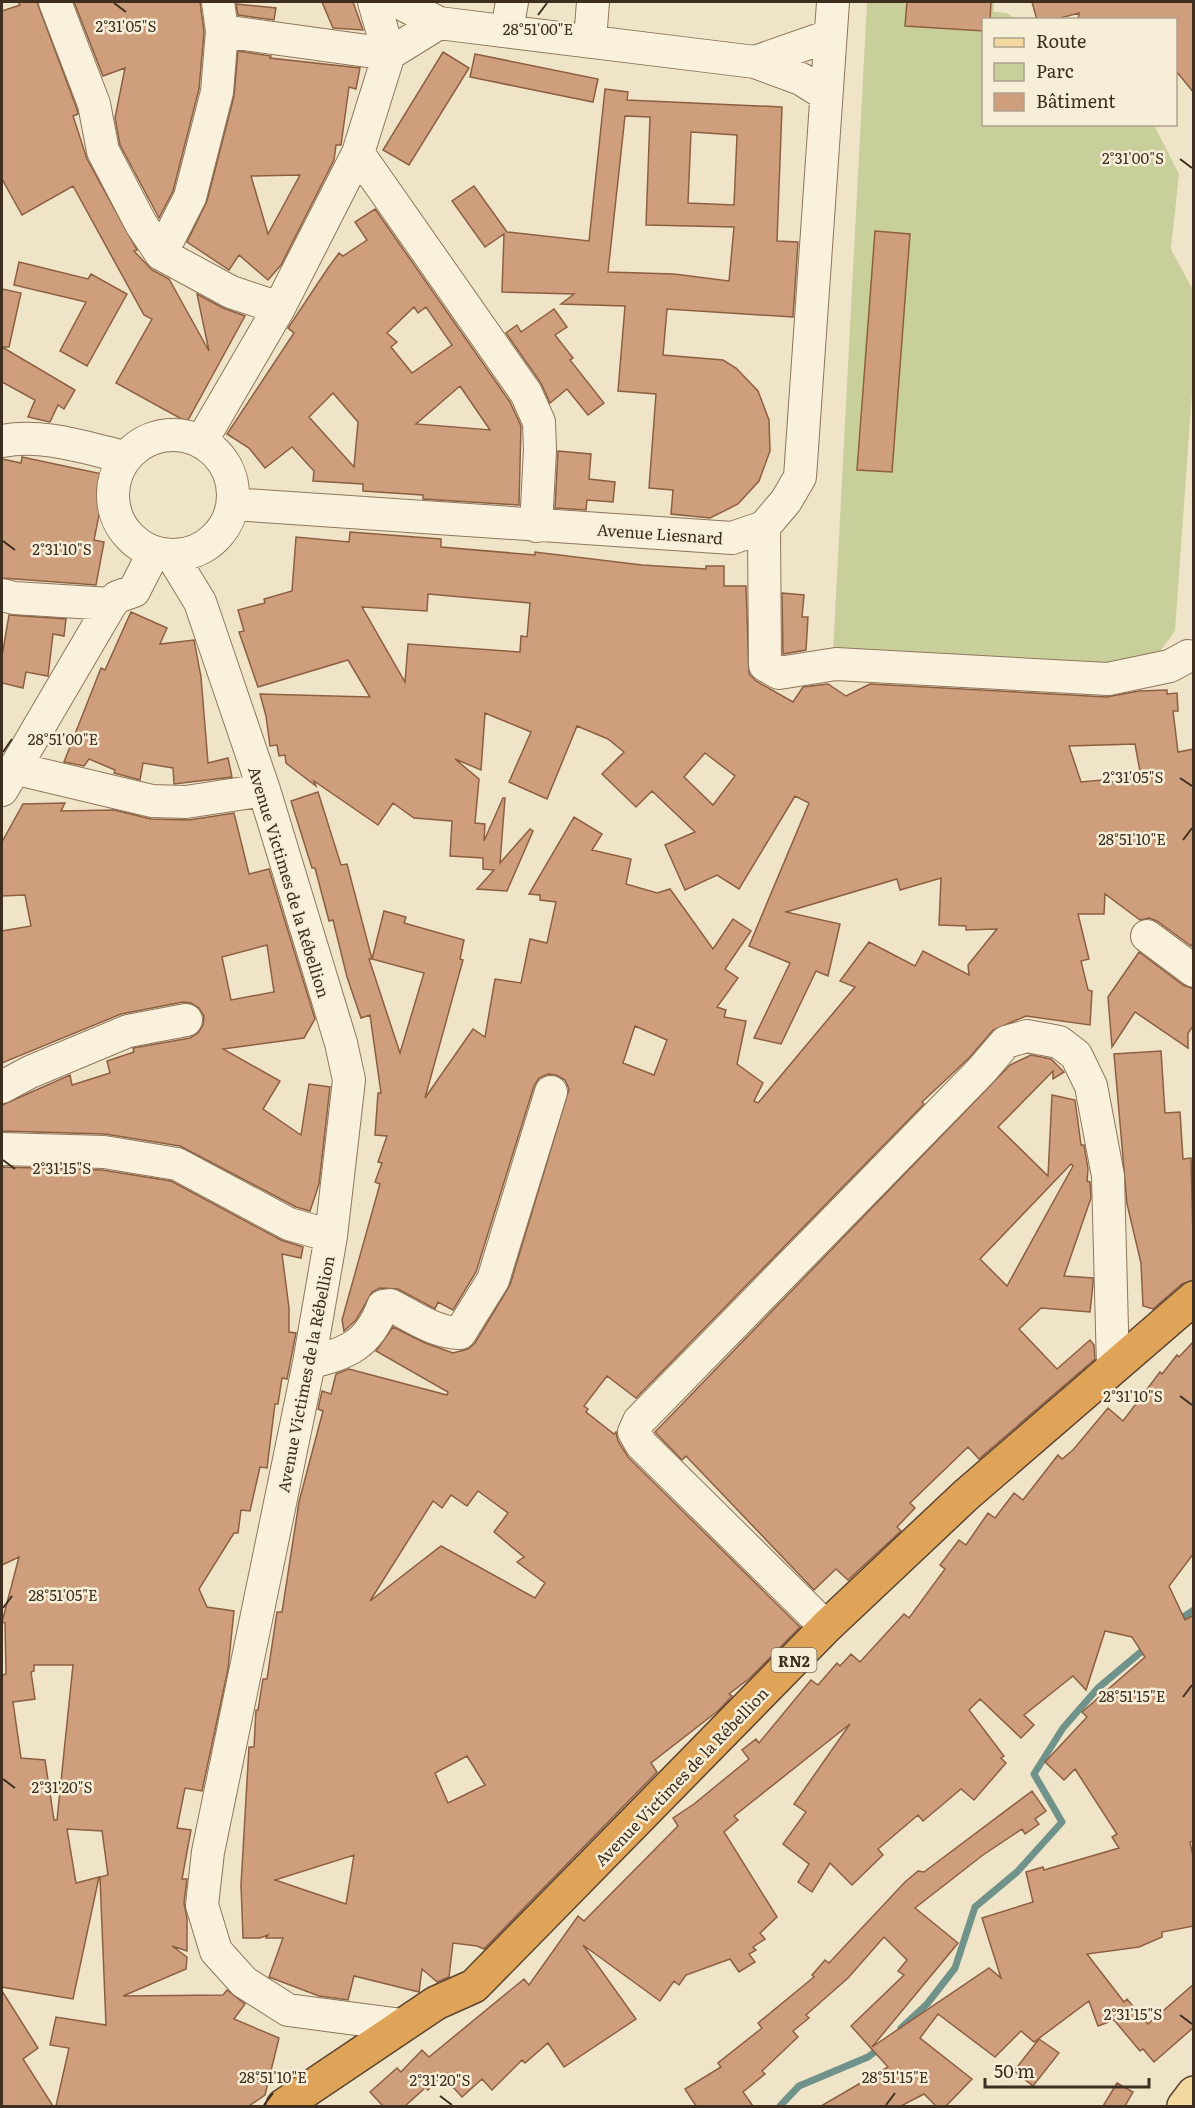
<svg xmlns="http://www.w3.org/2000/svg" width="1195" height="2108" font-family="Literata,serif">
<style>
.park{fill:#c9cf9b}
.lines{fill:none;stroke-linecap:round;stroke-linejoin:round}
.stream{stroke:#6f938a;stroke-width:7}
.building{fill:#cf9f7d;stroke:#8d5f41;stroke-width:1.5;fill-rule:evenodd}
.minor-casing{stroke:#8d765c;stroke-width:34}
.major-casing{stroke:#5b4430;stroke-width:36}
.highway-casing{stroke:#5b4430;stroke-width:36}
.minor{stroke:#faf1dc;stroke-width:32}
.major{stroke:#f3d9a0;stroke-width:33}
.highway{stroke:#e0a458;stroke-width:33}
.ticks{fill:none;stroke:#3d2e20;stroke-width:2}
.labels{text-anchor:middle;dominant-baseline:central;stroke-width:5;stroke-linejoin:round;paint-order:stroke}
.shield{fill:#f7eed8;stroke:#756857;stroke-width:1.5}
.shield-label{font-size:15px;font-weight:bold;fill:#3d2e20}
.street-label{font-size:16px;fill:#3d2e20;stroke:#f7eed8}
.ticks-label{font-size:15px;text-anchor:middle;fill:#3d2e20;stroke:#f7eed8;stroke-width:5;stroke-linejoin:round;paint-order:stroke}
</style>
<rect width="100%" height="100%" fill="#f0e4c8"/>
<path class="park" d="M 867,2 L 994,2 L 994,12 L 1007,13 L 1016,19 L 984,20 L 984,124 L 1154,125 L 1179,174 L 1171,249 L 1193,290 L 1194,365 L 1175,631 L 1153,661 L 1100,669 L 833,652 Z"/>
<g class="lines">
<path class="stream" d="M 1177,1621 L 1194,1610
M 901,2028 L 927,2004 L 955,1968 L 975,1907 L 1017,1872 L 1062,1822 L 1034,1774 L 1063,1728 L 1098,1688 L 1148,1646
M 780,2106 L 799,2086 L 868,2057 L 880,2048"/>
</g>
<path class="building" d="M 18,2 L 37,2 L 77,109 L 78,114 L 73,116 L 87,159 L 137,250 L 134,251 L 152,270 L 169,279 L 209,351 L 197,294 L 223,308 L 245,316 L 187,422 L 116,383 L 152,319 L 144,315 L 73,186 L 22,215 L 2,179 L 2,11 L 20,5 Z
M 74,2 L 200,2 L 204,32 L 199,89 L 173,191 L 159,218 L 120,145 L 115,118 L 125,68 L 103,76 Z
M 322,2 L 353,2 L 363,30 L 333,28 Z
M 907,2 L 991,2 L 990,20 L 984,20 L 984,31 L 905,26 Z
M 1032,2 L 1194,2 L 1194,93 L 1176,71 L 1176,20 L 1078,20 L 1079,13 L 1053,20 L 1037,20 Z
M 236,4 L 276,8 L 274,20 L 238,15 Z
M 238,51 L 271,56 L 270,58 L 360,68 L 356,89 L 349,87 L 341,145 L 336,145 L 334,160 L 281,265 L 268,280 L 239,255 L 229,270 L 187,242 L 207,201 L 234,96 ZM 300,175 L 268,234 L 251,176 Z
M 443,52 L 469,68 L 409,165 L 383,150 Z
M 475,54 L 598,79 L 593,102 L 470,77 Z
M 605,89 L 628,92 L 627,100 L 782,107 L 777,241 L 798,242 L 793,317 L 667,309 L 663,355 L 723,360 L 736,368 L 758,391 L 769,420 L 770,451 L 759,481 L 738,504 L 710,518 L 671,514 L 673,490 L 649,488 L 656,394 L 618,391 L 625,306 L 561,304 L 574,294 L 502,292 L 504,234 L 485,247 L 452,201 L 474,186 L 507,232 L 589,241 ZM 625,116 L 650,117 L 646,225 L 734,227 L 729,281 L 674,274 L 608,272 ZM 691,132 L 737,135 L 734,205 L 688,203 Z
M 375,209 L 510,402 L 521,426 L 519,505 L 423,499 L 423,495 L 363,491 L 363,484 L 313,481 L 314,471 L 292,447 L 265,468 L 249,448 L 227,434 L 294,333 L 288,328 L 328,268 L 339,253 L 343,256 L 367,240 L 355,222 ZM 414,307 L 418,313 L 426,307 L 452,345 L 412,373 L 391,347 L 397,342 L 387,333 ZM 460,386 L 490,430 L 416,424 ZM 333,393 L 358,422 L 354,467 L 309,417 Z
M 875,231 L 910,234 L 892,472 L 857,470 Z
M 19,262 L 88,279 L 91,274 L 127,294 L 87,366 L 60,351 L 86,302 L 14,285 Z
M 2,289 L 21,293 L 9,347 L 2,347 Z
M 554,309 L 567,327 L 555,335 L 573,358 L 570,360 L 604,403 L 588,415 L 567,389 L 550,403 L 541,383 L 506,333 L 517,325 L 521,332 Z
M 2,347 L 75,390 L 64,409 L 58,405 L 50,422 L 28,417 L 35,400 L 2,382 Z
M 558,451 L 591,454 L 589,479 L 615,482 L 613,502 L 587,500 L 586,510 L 555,508 Z
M 22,457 L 107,475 L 94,540 L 104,542 L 96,585 L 2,578 L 2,459 L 21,463 Z
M 350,532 L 441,539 L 441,547 L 535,555 L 535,552 L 642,565 L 706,569 L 706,566 L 724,566 L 724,586 L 746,586 L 749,674 L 756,681 L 793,702 L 803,687 L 828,684 L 846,696 L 870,684 L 1107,697 L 1139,691 L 1167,690 L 1167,694 L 1177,693 L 1178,711 L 1173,711 L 1178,752 L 1194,749 L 1194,942 L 1191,946 L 1157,921 L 1149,918 L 1140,920 L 1105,894 L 1104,914 L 1078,914 L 1089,959 L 1081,961 L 1088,990 L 1092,991 L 1090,1025 L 1026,1016 L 993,1030 L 969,1058 L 922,1102 L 924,1104 L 636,1398 L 607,1376 L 584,1406 L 588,1409 L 586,1412 L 614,1434 L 616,1432 L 618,1441 L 628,1457 L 800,1627 L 750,1678 L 729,1694 L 732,1696 L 719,1710 L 651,1763 L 657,1772 L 484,1949 L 477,1946 L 453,1943 L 449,1977 L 437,1982 L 422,1969 L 419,1992 L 354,1976 L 348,2000 L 319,1996 L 269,1977 L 283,1938 L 266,1938 L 268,1935 L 260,1938 L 243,1938 L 241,1885 L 249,1747 L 254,1747 L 256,1710 L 258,1710 L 263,1679 L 267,1679 L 277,1612 L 282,1612 L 299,1502 L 323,1411 L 318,1409 L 322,1391 L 331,1394 L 336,1374 L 349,1369 L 447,1395 L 448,1392 L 376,1351 L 393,1327 L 425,1343 L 453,1353 L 468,1349 L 475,1343 L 510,1285 L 569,1089 L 565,1080 L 556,1075 L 548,1074 L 539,1078 L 534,1086 L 476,1272 L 453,1310 L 438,1302 L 435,1309 L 398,1289 L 380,1288 L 372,1292 L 356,1320 L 344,1331 L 342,1320 L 380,1184 L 375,1182 L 382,1163 L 378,1162 L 387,1136 L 375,1135 L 378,1093 L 381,1093 L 370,1015 L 361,1018 L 347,977 L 333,920 L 329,921 L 315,868 L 312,868 L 291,801 L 318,792 L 341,865 L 347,864 L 372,959 L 369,959 L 400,1053 L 424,973 L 372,959 L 384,911 L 406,917 L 404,923 L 464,940 L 460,959 L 463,960 L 425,1098 L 473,1029 L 485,1037 L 495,979 L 521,983 L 530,939 L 547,943 L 556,902 L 540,900 L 540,895 L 529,894 L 574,817 L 602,834 L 592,850 L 631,859 L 626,884 L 657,893 L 670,889 L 713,949 L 733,919 L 751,931 L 725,969 L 738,978 L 717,1007 L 726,1010 L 724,1017 L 746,1021 L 737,1064 L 763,1083 L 754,1101 L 758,1103 L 855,987 L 840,981 L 869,942 L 915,966 L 923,951 L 969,975 L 968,965 L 997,929 L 966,930 L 966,926 L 939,925 L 941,878 L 900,890 L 897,879 L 786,912 L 840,924 L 828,976 L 816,971 L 781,1044 L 754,1038 L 790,963 L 749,946 L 809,803 L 795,796 L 739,889 L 717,875 L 685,890 L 665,845 L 695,832 L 652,791 L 636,807 L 602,774 L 624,752 L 608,739 L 577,726 L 547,799 L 509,782 L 531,732 L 485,713 L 481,770 L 455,759 L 479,779 L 475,823 L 485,824 L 484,841 L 503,798 L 505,798 L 500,863 L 530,829 L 533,831 L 507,891 L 477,889 L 494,870 L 483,869 L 483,858 L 450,856 L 452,821 L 414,818 L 393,803 L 378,825 L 314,781 L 316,786 L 286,763 L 285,755 L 279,756 L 277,745 L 270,746 L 266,716 L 260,694 L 370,697 L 348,660 L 258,687 L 239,632 L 244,631 L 238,610 L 265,603 L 264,599 L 292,591 L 296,537 L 349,542 ZM 428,594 L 530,603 L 527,637 L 521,636 L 520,652 L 408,644 L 405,682 L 362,607 L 427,611 ZM 1135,744 L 1141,777 L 1102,784 L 1102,780 L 1081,782 L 1069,746 ZM 705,753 L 735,776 L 713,805 L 684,777 ZM 635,1026 L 667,1040 L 654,1075 L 623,1063 ZM 478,1491 L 508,1513 L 494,1532 L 524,1557 L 517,1562 L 545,1583 L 535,1598 L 441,1546 L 370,1601 L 433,1501 L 442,1508 L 451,1495 L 467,1506 ZM 467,1756 L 485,1785 L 448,1803 L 435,1773 ZM 354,1855 L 346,1904 L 275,1880 Z
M 782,593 L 804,595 L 802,617 L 808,617 L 806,650 L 783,654 Z
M 131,612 L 167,628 L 160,644 L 194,640 L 201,677 L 208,763 L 228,758 L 232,777 L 174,784 L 173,768 L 143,763 L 140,780 L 114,773 L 115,770 L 89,759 L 84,766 L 64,762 L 101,668 L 105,670 Z
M 9,615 L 66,619 L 64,636 L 53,634 L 48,676 L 26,672 L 23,688 L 2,683 L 2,656 Z
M 65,803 L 61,811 L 114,810 L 151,819 L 189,820 L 234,813 L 249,874 L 269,869 L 315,1019 L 304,1038 L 223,1049 L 280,1081 L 263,1109 L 301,1135 L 309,1084 L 330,1087 L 319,1184 L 310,1211 L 296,1207 L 180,1146 L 105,1134 L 2,1131 L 2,1105 L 70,1075 L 72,1085 L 110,1073 L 107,1061 L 134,1052 L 133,1048 L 190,1038 L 198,1033 L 203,1025 L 204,1016 L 199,1008 L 191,1003 L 183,1002 L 121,1014 L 2,1063 L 2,931 L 31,926 L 25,895 L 2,896 L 2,842 L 23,804 ZM 267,945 L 274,992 L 231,1000 L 222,957 Z
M 1139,952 L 1183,985 L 1194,989 L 1194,1025 L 1188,1033 L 1188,1048 L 1135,1012 L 1112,1047 L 1108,997 Z
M 1161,1051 L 1165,1113 L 1180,1112 L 1183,1159 L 1191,1158 L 1194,1280 L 1182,1284 L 1153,1309 L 1143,1306 L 1141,1263 L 1127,1204 L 1114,1054 Z
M 1031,1055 L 1051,1059 L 1064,1072 L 1053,1079 L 1053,1071 L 998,1127 L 1048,1176 L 1052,1095 L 1075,1100 L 1081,1145 L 1084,1145 L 1088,1169 L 1087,1181 L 1090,1182 L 1091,1198 L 1064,1276 L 1093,1278 L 1093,1284 L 1090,1312 L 1041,1308 L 1019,1329 L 1057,1369 L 1090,1340 L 1094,1345 L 1095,1359 L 979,1459 L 968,1447 L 910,1503 L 915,1508 L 897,1527 L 901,1531 L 848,1580 L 836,1569 L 814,1590 L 686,1456 L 682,1460 L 655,1432 L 1010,1065 ZM 1071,1164 L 1073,1166 L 1007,1286 L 980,1259 Z
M 2,1167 L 102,1170 L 171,1181 L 281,1240 L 303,1247 L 301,1258 L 282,1254 L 289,1308 L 289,1332 L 296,1333 L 287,1379 L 282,1378 L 278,1404 L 275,1404 L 267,1468 L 260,1467 L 250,1511 L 241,1510 L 238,1533 L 234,1533 L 199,1589 L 207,1607 L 234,1611 L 228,1669 L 202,1791 L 185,1788 L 177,1828 L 191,1830 L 182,1879 L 187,1879 L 184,1903 L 187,1918 L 187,1951 L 172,1946 L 187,1957 L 186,1969 L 123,1996 L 223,1995 L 227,1990 L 245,2004 L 234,2019 L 279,2038 L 265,2095 L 249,2106 L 56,2106 L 69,2048 L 50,2045 L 56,2017 L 106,2025 L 100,1877 L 108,1875 L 102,1831 L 67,1829 L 76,1883 L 99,1877 L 73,1999 L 2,1987 L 2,1675 L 6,1674 L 5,1623 L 2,1622 L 19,1557 L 2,1565 ZM 34,1665 L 73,1665 L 57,1820 L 54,1820 L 45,1760 L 21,1758 L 13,1702 L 35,1699 L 31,1672 L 34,1671 Z
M 1194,1341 L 1194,1553 L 1169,1586 L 1185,1620 L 1194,1615 L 1194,1841 L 1190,1842 L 1194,1861 L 1194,1926 L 1162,1932 L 1162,1937 L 1139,1947 L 1087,1954 L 1124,2002 L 1127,1999 L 1148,2024 L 1194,1984 L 1194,2027 L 1154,2062 L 1143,2049 L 1140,2051 L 1114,2020 L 1098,2026 L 1089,2001 L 1034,2042 L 1021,2031 L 995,2057 L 938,2014 L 920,2038 L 972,2079 L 946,2106 L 936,2106 L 924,2094 L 901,2106 L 821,2106 L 888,2067 L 851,2026 L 904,1975 L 898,1971 L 907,1960 L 884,1937 L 848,1978 L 806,2015 L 809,2018 L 793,2031 L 798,2037 L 762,2071 L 765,2074 L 743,2092 L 753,2106 L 696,2106 L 685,2089 L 721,2067 L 718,2063 L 762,2028 L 758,2023 L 814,1977 L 812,1975 L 825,1960 L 829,1963 L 905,1882 L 918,1871 L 924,1872 L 1032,1791 L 1046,1811 L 1035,1819 L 1039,1824 L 1025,1834 L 1022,1829 L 983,1855 L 915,1908 L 958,1943 L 872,2047 L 989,1968 L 1001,1978 L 982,1918 L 1033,1902 L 1026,1872 L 1043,1867 L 1044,1870 L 1119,1848 L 1112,1837 L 1117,1834 L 1075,1769 L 1064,1780 L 1045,1762 L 1087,1717 L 1082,1712 L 1145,1657 L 1132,1637 L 1105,1631 L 1086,1690 L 1073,1676 L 1024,1715 L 1034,1725 L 1021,1738 L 980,1699 L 969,1710 L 1004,1756 L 1001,1758 L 1006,1763 L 974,1800 L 961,1789 L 923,1821 L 918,1815 L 878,1849 L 883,1855 L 852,1885 L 830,1863 L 812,1892 L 798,1882 L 809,1864 L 783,1844 L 806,1812 L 794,1804 L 850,1724 L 734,1816 L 738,1820 L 724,1832 L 777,1917 L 760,1933 L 765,1939 L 753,1947 L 756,1950 L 749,1954 L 755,1962 L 739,1972 L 730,1959 L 686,1975 L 679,1985 L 674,1981 L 660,2001 L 583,1945 L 636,2019 L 564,2067 L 548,2043 L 525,2063 L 522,2060 L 492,2090 L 482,2079 L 462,2097 L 442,2075 L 428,2090 L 425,2088 L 405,2106 L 383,2106 L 370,2092 L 397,2068 L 401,2072 L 422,2050 L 429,2057 L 524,1979 L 529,1985 L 578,1916 L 584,1921 L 678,1826 L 673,1818 L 694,1804 L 749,1759 L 742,1750 L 756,1739 L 759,1743 L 811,1680 L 818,1685 L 837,1663 L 840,1666 L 851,1654 L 860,1662 L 904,1614 L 909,1618 L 945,1569 L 940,1565 L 959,1540 L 966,1545 L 988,1513 L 995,1518 L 1014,1493 L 1023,1500 L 1058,1455 L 1062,1459 L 1073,1450 L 1108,1408 L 1123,1421 L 1160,1372 L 1162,1374 L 1177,1355 L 1179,1357 Z
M 2,1991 L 38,2048 L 23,2059 L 53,2106 L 2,2106 Z
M 1039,2039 L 1059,2053 L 1033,2086 L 1014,2071 Z
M 1117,2083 L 1133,2092 L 1125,2106 L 1103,2106 Z"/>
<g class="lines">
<defs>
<path id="minor" d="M 55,2 L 94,104 L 103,151 L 141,224 L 161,254 L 231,292 L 279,308
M 398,2 L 439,23 L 755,62 L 801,79 L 825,94
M 507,30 L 512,2
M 222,31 L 389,54 L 439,23
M 590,40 L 593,2
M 755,62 L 829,36
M 358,153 L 526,393 L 539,422 L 540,450 L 536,526
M 161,254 L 190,197 L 217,92 L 222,31 L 218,2
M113 495a60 60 0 1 1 120 0a60 60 0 1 1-120 0Z
M 2,441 C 44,433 85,448 125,457
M 201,442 L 279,308 L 358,153 L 389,54 L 374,2
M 233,504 L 732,538 L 764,527 L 786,501 L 800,477 L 833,2
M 764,527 L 765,665 L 779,673 L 836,664 L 1108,679 L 1170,666 L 1188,656
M 172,556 L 200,602 L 264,790 L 341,1043 L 349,1080 L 331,1236 L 309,1363 L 208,1852 L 202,1905 L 216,1951 L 244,1982 L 288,2010 L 402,2025
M 2,595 L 14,598 L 111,604
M 13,768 L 152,801 L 186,802 L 264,790
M 2,790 L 111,604 L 117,597 L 134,591 L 154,552
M 1147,936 L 1194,971
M 2,1087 L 30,1072 L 128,1031 L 186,1020
M 2,1149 L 104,1152 L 177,1164 L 289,1224 L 331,1236
M 309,1363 C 347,1353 368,1346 383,1306 L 390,1305 C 412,1316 435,1333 460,1333 L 493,1280 L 551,1092
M 826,1627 L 641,1444 L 634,1432 L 639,1421 L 982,1070 L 1006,1042 L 1027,1036 L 1059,1042 L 1076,1055 L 1091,1086 L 1108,1176 L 1113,1367"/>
<path id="major" d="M 1184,2106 L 1194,2093"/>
<path id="highway" d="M 283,2106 L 436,2003 L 474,1986 L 826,1627 L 966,1495 L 1194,1298"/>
</defs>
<use href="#minor" class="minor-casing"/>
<use href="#major" class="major-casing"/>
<use href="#highway" class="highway-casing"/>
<use href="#minor" class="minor"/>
<use href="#major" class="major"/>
<use href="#highway" class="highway"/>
</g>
<path class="ticks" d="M 114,3 L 126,12M 538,15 L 547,3M 1180,159 L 1192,168M 3,541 L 15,550M 3,752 L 12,739M 1180,778 L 1192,786M 1183,840 L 1192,828M 3,1160 L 15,1169M 1180,1396 L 1192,1405M 3,1608 L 12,1596M 1183,1697 L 1192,1685M 3,1779 L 15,1788M 1180,2015 L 1192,2024M 440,2096 L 452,2105M 264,2105 L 273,2093M 886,2105 L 895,2093"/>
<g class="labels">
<rect class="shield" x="771.5" y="1648" width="45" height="24" rx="4.5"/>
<g class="shield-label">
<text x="794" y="1660">RN2</text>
</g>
<g class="street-label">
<text transform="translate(660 533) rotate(4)">Avenue Liesnard</text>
<text transform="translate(290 882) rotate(73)">Avenue Victimes de la Rébellion</text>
<text transform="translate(305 1374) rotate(-79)">Avenue Victimes de la Rébellion</text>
<text transform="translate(681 1776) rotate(-46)">Avenue Victimes de la Rébellion</text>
</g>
</g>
<g class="ticks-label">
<text x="126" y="32">2°31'05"S</text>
<text x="538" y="35">28°51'00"E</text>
<text x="1133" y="164">2°31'00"S</text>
<text x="62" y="555">2°31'10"S</text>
<text x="63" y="745">28°51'00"E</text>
<text x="1133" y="783">2°31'05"S</text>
<text x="1132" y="845">28°51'10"E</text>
<text x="62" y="1174">2°31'15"S</text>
<text x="1133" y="1402">2°31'10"S</text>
<text x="63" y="1601">28°51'05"E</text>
<text x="1132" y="1702">28°51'15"E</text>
<text x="62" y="1793">2°31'20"S</text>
<text x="1133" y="2020">2°31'15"S</text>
<text x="273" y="2083">28°51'10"E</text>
<text x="895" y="2083">28°51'15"E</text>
<text x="440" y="2086">2°31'20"S</text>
</g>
<rect width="1195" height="2108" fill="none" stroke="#3d2e20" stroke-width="6"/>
<rect x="982" y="18" width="195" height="108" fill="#f7eed8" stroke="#ada18e" stroke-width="1.5"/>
<rect x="994" y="38" width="30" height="9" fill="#f3d9a0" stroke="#ada18e" stroke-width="1.5"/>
<text x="1036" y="48" font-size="18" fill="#3d2e20">Route</text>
<rect x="994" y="63" width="30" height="18" fill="#c9cf9b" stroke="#ada18e" stroke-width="1.5"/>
<text x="1036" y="78" font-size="18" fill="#3d2e20">Parc</text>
<rect x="994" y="93" width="30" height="18" fill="#cf9f7d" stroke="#ada18e" stroke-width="1.5"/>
<text x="1036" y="108" font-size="18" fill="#3d2e20">Bâtiment</text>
<path d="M985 2078v9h164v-9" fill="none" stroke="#3d2e20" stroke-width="3"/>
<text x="994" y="2078" font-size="18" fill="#3d2e20" stroke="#f7eed8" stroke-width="4.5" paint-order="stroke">50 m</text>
</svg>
